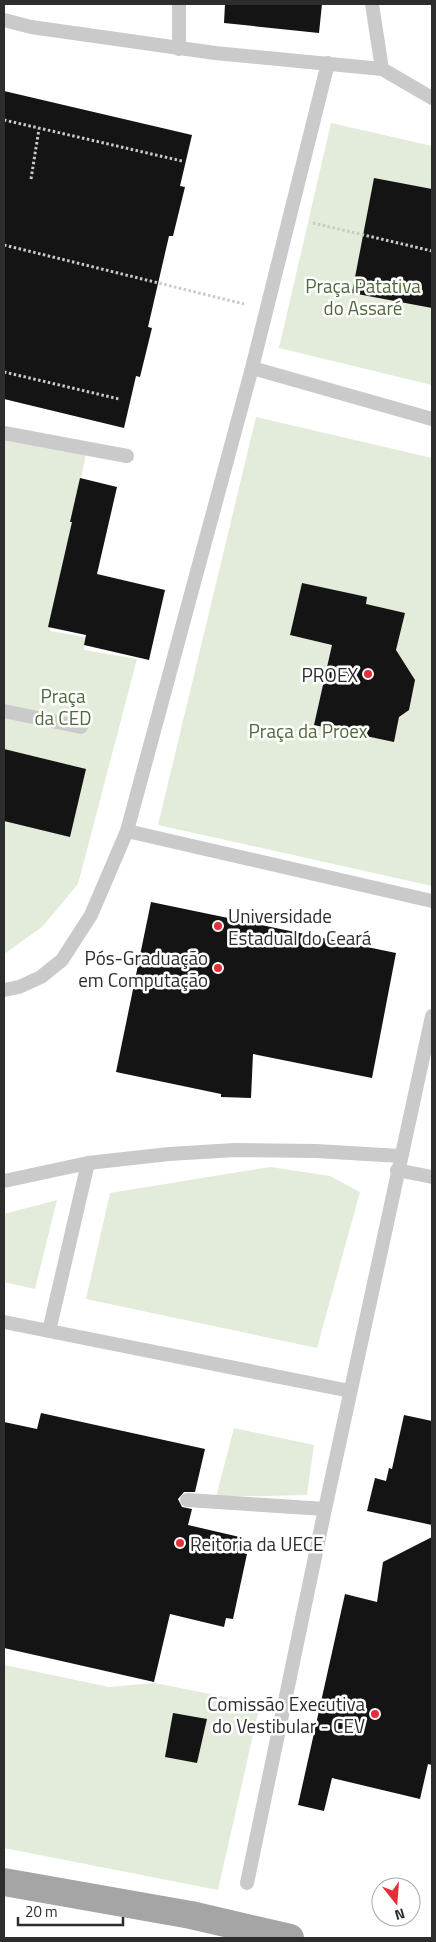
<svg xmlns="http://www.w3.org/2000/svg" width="436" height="1942" font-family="'Titillium Web',sans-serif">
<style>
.green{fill:#e3ebda}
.building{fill:#141414}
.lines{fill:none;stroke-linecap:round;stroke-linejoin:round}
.path{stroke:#cacaca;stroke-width:3;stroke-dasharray:2.5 2.5;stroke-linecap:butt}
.service{stroke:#cacaca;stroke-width:14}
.primary{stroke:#a5a5a5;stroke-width:28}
.poi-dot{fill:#e72d38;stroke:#fff;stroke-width:2}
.labels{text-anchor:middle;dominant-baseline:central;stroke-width:5;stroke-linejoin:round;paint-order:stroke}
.park-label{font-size:19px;fill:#50693a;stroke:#fff}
.poi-label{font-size:19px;fill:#2d2d2d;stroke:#fff;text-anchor:end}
</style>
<rect width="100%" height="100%" fill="#fff"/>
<path class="green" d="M 331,123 L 432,146 L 432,385 L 279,348 Z
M 256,417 L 432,458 L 432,886 L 158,825 Z
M 4,435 L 86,454 L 50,631 L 85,637 L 84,650 L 137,659 L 78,884 L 42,927 L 4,954 Z
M 270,1167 L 330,1176 L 360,1192 L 317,1348 L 86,1299 L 110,1193 Z
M 57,1200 L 35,1289 L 4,1282 L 4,1214 Z
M 234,1428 L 314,1445 L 307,1495 L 216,1497 Z
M 4,1665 L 109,1687 L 155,1683 L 260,1704 L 218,1890 L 4,1848 Z"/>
<path class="building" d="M 225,4 L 322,4 L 319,33 L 224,23 Z
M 4,91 L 192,135 L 180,186 L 185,187 L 173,236 L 169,236 L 148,327 L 152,328 L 140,377 L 136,376 L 124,428 L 4,399 Z
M 374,178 L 432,189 L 432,308 L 352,293 Z
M 80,478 L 117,487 L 97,574 L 165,590 L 149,660 L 84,645 L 86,635 L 48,627 L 72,522 L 70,522 Z
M 302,583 L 367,597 L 366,604 L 405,613 L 396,650 L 415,680 L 409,710 L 399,717 L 394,742 L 314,725 L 332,645 L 290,635 Z
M 4,749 L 86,769 L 70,837 L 4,821 Z
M 151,902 L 396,953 L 372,1078 L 253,1054 L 251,1098 L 221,1097 L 221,1094 L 116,1072 Z
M 41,1413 L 205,1449 L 195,1492 L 184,1492 L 178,1499 L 182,1507 L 192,1509 L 188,1525 L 244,1538 L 241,1552 L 247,1554 L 233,1619 L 226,1618 L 224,1627 L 170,1614 L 154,1682 L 4,1648 L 4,1422 L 37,1429 Z
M 404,1415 L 432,1421 L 432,1525 L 367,1511 L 375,1478 L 386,1481 L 389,1468 L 392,1469 Z
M 432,1537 L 432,1765 L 428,1764 L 420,1799 L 332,1778 L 324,1811 L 298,1805 L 345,1594 L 377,1602 L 383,1562 Z
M 173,1713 L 207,1719 L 197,1763 L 165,1757 Z"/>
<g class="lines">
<path class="path" d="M 4,120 L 182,161
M 31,179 L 39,129
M 313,223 L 432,251
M 4,245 L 244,304
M 4,372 L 119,399"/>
<path class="service" d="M 179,4 L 179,49
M 372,4 L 382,69
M 4,20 L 31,27 L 215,53 L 382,69 L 432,98
M 252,368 L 432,419
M 4,433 L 127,456
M 4,711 L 81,727
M 127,831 L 252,368 L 328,63
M 4,990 L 19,987 L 41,977 L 62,960 L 91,915 L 127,831 L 432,901
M 397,1170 L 432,1177
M 4,1181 L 88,1163 L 169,1154 L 235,1150 L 316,1151 L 400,1156
M 4,1322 L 350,1391
M 49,1331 L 88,1163
M 187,1500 L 325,1509
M 247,1883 L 325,1509 L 432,1016"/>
<path class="primary" d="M 4,1882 L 191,1915 L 290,1938"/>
</g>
<g class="poi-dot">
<circle cx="368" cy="674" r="5"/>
<circle cx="218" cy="926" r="5"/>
<circle cx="218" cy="968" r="5"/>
<circle cx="180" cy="1543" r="5"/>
<circle cx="375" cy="1714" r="5"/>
</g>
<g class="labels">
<g class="park-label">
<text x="363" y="285">Praça Patativa<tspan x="363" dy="22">do Assaré</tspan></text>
<text x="63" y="695">Praça<tspan x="63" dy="22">da CED</tspan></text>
<text x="308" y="730">Praça da Proex</text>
</g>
<g class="poi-label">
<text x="358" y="674">PROEX</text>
<text x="228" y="915" text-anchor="start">Universidade<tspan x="228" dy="22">Estadual do Ceará</tspan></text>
<text x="208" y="957">Pós-Graduação<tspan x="208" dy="22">em Computação</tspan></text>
<text x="190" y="1543" text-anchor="start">Reitoria da UECE</text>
<text x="365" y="1703">Comissão Executiva<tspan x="365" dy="22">do Vestibular - CEV</tspan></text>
</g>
</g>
<rect width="436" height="1942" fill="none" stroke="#2d2d2d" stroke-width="10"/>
<g transform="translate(396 1902) rotate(163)"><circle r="24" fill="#ffffff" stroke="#ababab"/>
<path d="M0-4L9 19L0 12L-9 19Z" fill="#e72d38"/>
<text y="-8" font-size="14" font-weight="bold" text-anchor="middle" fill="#2d2d2d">N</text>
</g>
<path d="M18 1917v8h105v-8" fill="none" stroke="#2d2d2d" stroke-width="2.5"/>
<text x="25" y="1917" font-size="15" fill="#2d2d2d" stroke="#ffffff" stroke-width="4" paint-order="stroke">20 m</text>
</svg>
